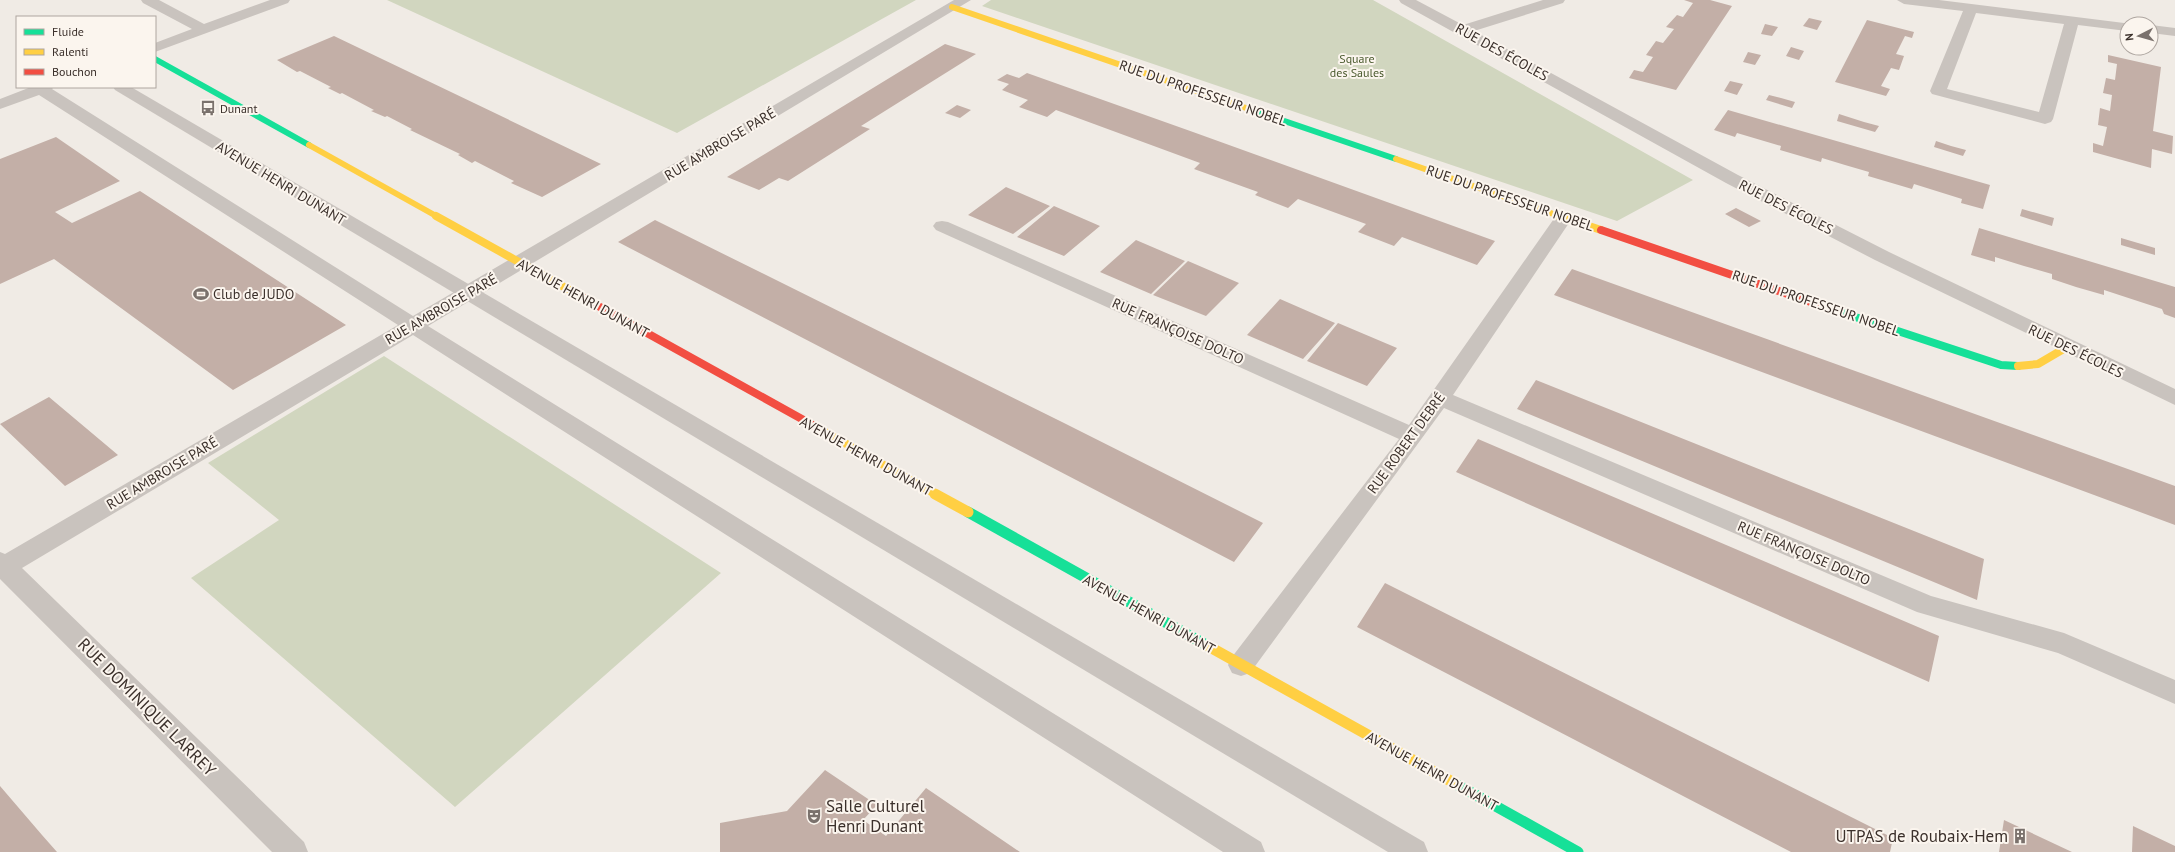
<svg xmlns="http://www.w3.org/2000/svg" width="2175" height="852" font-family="'PT Sans',sans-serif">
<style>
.green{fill:#d1d6bf}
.building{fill:#c3afa7}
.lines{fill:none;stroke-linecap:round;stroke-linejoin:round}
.lane{fill:#c9c3be;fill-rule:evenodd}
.street{fill:#c9c3be;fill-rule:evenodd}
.fast-far2{stroke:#16e098;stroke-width:6}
.fast-far1{stroke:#16e098;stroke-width:8}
.fast{stroke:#16e098;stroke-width:11}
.slow-far2{stroke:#ffcf43;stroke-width:6}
.slow-far1{stroke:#ffcf43;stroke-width:8}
.slow{stroke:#ffcf43;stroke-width:11}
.jam{stroke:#f24e42;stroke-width:8}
.labels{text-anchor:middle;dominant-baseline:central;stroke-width:4;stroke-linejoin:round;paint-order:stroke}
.far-park-label{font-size:12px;fill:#4a5a2e;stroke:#fbf5ee}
.far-poi-label{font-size:12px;fill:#3b302b;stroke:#fbf5ee;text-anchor:start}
.street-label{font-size:14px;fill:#3b302b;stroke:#fbf5ee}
.poi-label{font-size:14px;fill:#3b302b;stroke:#fbf5ee;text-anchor:start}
.near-street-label{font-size:17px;fill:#3b302b;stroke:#fbf5ee}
.near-poi-label{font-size:17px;fill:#3b302b;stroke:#fbf5ee;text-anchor:start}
</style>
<rect width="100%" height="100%" fill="#f0ebe5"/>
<path class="green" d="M 387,0 L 916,0 L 677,133 Z
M 991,0 L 1373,0 L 1693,180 L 1617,221 L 982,6 Z
M 384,356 L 721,573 L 455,807 L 191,578 L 279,520 L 208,463 Z"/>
<path class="building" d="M 1684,0 L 1710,0 L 1732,6 L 1676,90 L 1629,78 L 1634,70 L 1643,72 L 1653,57 L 1646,55 L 1656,41 L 1663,43 L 1674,29 L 1666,27 L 1677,15 L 1683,17 L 1693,3 Z
M 1809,18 L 1822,21 L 1817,30 L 1803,26 Z
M 1867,20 L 1914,32 L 1912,38 L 1905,36 L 1896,54 L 1904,56 L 1899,70 L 1891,68 L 1881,86 L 1890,89 L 1886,96 L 1835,82 Z
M 1765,24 L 1778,27 L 1772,36 L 1761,34 Z
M 334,36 L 601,164 L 542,197 L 511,183 L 514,181 L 475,161 L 472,163 L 458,155 L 460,154 L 410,130 L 412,129 L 387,116 L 385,117 L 371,111 L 374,110 L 342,93 L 340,94 L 328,88 L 331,87 L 300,71 L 297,72 L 277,60 Z
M 945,44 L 976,54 L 861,126 L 870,129 L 788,181 L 779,178 L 759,190 L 727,177 Z
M 1791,47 L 1804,51 L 1799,60 L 1786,56 Z
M 1748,52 L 1761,55 L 1755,65 L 1743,62 Z
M 2108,55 L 2161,67 L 2153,131 L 2173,136 L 2172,154 L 2152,149 L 2151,168 L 2093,152 L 2093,143 L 2103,146 L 2107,127 L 2098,125 L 2100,108 L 2110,111 L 2112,95 L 2103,93 L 2106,78 L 2115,80 L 2117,64 L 2108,62 Z
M 1027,73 L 1193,132 L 1495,241 L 1477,265 L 1402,237 L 1394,246 L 1358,232 L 1366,224 L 1298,199 L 1288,208 L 1255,195 L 1258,192 L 1194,169 L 1200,163 L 1056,110 L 1047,117 L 1019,107 L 1028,100 L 1002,90 L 1009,84 L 997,80 L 1007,74 L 1019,78 Z
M 1730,81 L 1743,84 L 1737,95 L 1724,91 Z
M 1769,95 L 1781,98 L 1795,102 L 1792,108 L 1766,100 Z
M 957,105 L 971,110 L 960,118 L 945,113 Z
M 1728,110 L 1990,185 L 1983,209 L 1961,203 L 1962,199 L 1914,184 L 1912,189 L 1868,176 L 1869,172 L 1845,165 L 1822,158 L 1821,162 L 1780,150 L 1781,146 L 1737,133 L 1735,137 L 1714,130 Z
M 1839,114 L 1864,122 L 1879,126 L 1875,132 L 1837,121 Z
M 56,137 L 120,181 L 55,212 L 72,223 L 140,191 L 346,325 L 233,390 L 54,259 L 0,284 L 0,159 Z
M 1936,141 L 1951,146 L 1966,150 L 1963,156 L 1934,147 Z
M 1006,187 L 1050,206 L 1013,234 L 968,215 Z
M 1054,206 L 1100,226 L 1064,256 L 1017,237 Z
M 1736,208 L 1761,221 L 1749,227 L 1725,214 Z
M 2022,209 L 2054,218 L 2052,226 L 2020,216 Z
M 655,220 L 1062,422 L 1263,523 L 1234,562 L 618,242 Z
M 1979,228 L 2175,287 L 2175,318 L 2164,314 L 2162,309 L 2104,290 L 2104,295 L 2076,287 L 2052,279 L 2052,274 L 2024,266 L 1995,257 L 1995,262 L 1971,255 Z
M 2121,238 L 2155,248 L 2155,255 L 2121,245 Z
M 1136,240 L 1185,261 L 1151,294 L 1100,272 Z
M 1188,261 L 1239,283 L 1206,316 L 1153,295 Z
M 1572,269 L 2175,486 L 2175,525 L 1554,295 Z
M 1280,299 L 1335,323 L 1303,359 L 1247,335 Z
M 1338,323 L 1397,348 L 1367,386 L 1307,361 Z
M 1536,380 L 1984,559 L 1977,600 L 1517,409 Z
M 49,397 L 118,455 L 65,486 L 0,424 Z
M 1478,439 L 1939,636 L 1929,682 L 1456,472 Z
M 1385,583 L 1893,838 L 1890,852 L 1791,852 L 1357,627 Z
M 825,770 L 877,805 L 863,820 L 886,836 L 926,788 L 1020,852 L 720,852 L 720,823 L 787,811 Z
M 0,786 L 42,835 L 57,852 L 0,852 Z
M 2004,820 L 2072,852 L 1999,852 Z
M 2133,826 L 2175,846 L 2175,852 L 2132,852 Z"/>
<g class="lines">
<path class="lane" d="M 113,87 L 131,87 L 1424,842 L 1428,852 L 1388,852 L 115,90 Z"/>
<path class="street" d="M 141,0 L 159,0 L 204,24 L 270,0 L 290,0 L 288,3 L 155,52 L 155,43 L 192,29 L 143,3 Z
M 954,0 L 971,0 L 428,326 L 1261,842 L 1265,852 L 1223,852 L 413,335 L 22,568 L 304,842 L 308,852 L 272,852 L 0,579 L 0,552 L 5,554 L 398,325 L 39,95 L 0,109 L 0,99 L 31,87 L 54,87 L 52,89 L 413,316 Z
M 1399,0 L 1416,0 L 1463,25 L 1543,0 L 1565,0 L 1563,3 L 1474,31 L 1738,175 L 1889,252 L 2175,389 L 2175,405 L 1875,260 L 1726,183 L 1401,3 Z
M 1897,0 L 1939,0 L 2132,24 L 2127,24 L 2127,31 L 2078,25 L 2053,119 L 2051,122 L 2045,124 L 1932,94 L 1930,91 L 1963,11 L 1904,4 ZM 1976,13 L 2064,24 L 2039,112 L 1947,89 Z
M 2151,25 L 2175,28 L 2175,36 L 2151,33 Z
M 1564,212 L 1570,213 L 1573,217 L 1453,395 L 1931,596 L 2064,633 L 2175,680 L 2175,704 L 2058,653 L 1917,612 L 1444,408 L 1250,673 L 1241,676 L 1232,673 L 1228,665 L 1232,657 L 1399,439 L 936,230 L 933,226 L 936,222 L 942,221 L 948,222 L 1409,425 L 1558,213 Z"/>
<path class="fast-far2" d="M 155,59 L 309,145
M 1249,109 L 1396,159"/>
<path class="fast-far1" d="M 1837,311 L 2001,365 L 2018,366"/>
<path class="fast" d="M 968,512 L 1208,646
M 1456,784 L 1578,852"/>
<path class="slow-far2" d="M 952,7 L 1249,109
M 309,145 L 438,217
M 1396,159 L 1562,217"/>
<path class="slow-far1" d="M 436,216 L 582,297
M 1559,216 L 1601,230
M 2018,366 L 2038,364 L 2067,347
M 818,428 L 937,495"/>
<path class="slow" d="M 935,494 L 968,512
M 1208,646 L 1456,784"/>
<path class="jam" d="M 1601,230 L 1837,311
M 582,297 L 818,428"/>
</g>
<defs>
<symbol id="bus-bare" viewBox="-9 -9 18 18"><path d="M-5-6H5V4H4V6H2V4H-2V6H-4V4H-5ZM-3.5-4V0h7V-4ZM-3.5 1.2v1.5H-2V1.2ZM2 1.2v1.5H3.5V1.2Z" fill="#7a716c" stroke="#fbf5ee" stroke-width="2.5" paint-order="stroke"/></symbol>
<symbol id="stadium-bare" viewBox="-9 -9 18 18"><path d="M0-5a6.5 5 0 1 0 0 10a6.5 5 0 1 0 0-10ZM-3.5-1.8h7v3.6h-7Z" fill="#7a716c" stroke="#fbf5ee" stroke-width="2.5" paint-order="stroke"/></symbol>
<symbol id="theatre-bare" viewBox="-9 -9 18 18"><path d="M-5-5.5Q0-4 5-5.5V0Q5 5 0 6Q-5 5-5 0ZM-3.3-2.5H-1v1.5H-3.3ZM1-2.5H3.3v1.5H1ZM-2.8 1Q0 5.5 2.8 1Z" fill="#7a716c" stroke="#fbf5ee" stroke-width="2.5" paint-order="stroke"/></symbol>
<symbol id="building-bare" viewBox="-9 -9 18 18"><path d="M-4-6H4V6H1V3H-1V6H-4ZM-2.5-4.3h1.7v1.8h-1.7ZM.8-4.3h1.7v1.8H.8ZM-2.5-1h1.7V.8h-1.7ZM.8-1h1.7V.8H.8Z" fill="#7a716c" stroke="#fbf5ee" stroke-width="2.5" paint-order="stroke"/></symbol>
</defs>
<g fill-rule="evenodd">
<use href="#bus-bare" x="197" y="97" width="22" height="22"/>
<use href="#stadium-bare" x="190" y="283" width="22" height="22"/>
<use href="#theatre-bare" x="803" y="805" width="22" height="22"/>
<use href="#building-bare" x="2009" y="825" width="22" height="22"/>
</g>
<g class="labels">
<g class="far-park-label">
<text x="1357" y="58">Square<tspan x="1357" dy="14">des Saules</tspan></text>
</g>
<g class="far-poi-label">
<text x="220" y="108">Dunant</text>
</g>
<g class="street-label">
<text transform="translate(1502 52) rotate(29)">RUE DES ÉCOLES</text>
<text transform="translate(1203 93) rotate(19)">RUE DU PROFESSEUR NOBEL</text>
<text transform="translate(720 144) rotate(-31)">RUE AMBROISE PARÉ</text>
<text transform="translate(281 183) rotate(31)">AVENUE HENRI DUNANT</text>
<text transform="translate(1510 198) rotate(19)">RUE DU PROFESSEUR NOBEL</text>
<text transform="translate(1786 207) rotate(27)">RUE DES ÉCOLES</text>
<text transform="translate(583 298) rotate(29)">AVENUE HENRI DUNANT</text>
<text transform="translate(1816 303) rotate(19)">RUE DU PROFESSEUR NOBEL</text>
<text transform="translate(441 309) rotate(-30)">RUE AMBROISE PARÉ</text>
<text transform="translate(1178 331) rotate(24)">RUE FRANÇOISE DOLTO</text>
<text transform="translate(2076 351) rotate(26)">RUE DES ÉCOLES</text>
<text transform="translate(1406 443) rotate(-54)">RUE ROBERT DEBRÉ</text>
<text transform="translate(866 456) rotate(29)">AVENUE HENRI DUNANT</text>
<text transform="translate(162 473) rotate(-31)">RUE AMBROISE PARÉ</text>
<text transform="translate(1804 553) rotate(23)">RUE FRANÇOISE DOLTO</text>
<text transform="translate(1149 614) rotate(29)">AVENUE HENRI DUNANT</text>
<text transform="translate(1432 771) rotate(29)">AVENUE HENRI DUNANT</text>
</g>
<g class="poi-label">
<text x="213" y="294">Club de JUDO</text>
</g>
<g class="near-street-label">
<text transform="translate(147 707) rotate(45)">RUE DOMINIQUE LARREY</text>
</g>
<g class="near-poi-label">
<text x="826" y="806">Salle Culturel<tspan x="826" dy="20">Henri Dunant</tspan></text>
<text x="2008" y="836" text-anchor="end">UTPAS de Roubaix-Hem</text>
</g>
</g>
<rect x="16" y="16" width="140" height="72" fill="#fbf5ee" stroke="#aea6a0"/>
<rect x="24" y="29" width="20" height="6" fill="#16e098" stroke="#aea6a0"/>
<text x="52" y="36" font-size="12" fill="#3b302b">Fluide</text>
<rect x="24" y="49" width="20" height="6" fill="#ffcf43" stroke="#aea6a0"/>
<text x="52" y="56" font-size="12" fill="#3b302b">Ralenti</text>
<rect x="24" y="69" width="20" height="6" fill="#f24e42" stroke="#aea6a0"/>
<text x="52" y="76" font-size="12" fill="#3b302b">Bouchon</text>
<g transform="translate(2139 36) rotate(264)"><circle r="19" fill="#fbf5ee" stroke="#aea6a0"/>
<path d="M0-3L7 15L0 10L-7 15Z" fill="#7a716c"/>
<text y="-6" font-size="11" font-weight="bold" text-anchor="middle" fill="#3b302b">N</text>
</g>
</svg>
